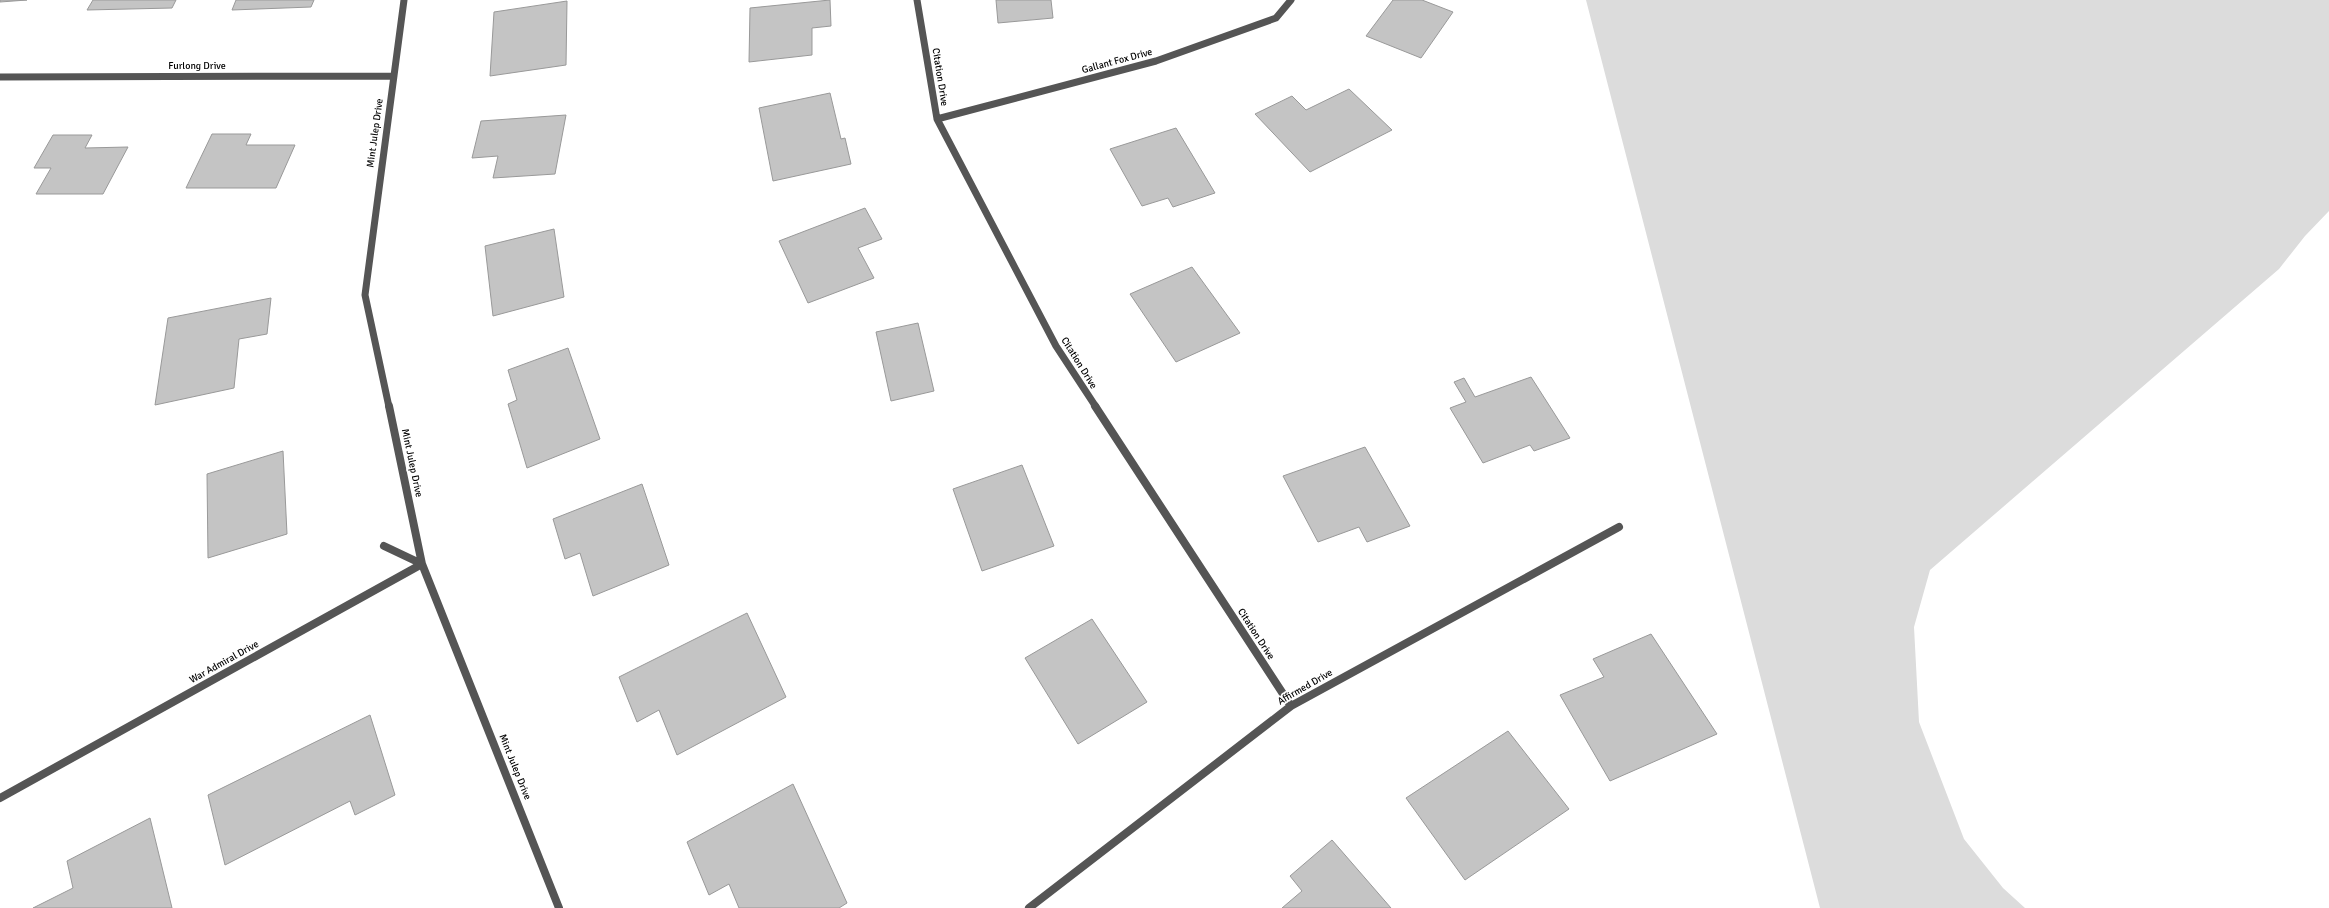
<svg xmlns="http://www.w3.org/2000/svg" width="2329" height="908" font-family="Signika,sans-serif">
<style>
.green{fill:#dcdcdc}
.building{fill:#c4c4c4;stroke:#999}
.lines{fill:none;stroke-linecap:round;stroke-linejoin:round}
.street-far1{stroke:#555;stroke-width:7}
.street{stroke:#555;stroke-width:8}
.labels{text-anchor:middle;dominant-baseline:central;stroke-width:3.5;stroke-linejoin:round;paint-order:stroke}
.street-label{font-size:10px;fill:#000;stroke:#fff}
</style>
<rect width="100%" height="100%" fill="#fff"/>
<path class="green" d="M 1586,0 L 2329,0 L 2329,211 L 2305,236 L 2279,269 L 1930,570 L 1914,627 L 1919,722 L 1964,839 L 2003,888 L 2025,908 L 1820,908 Z"/>
<path class="building" d="M 0,0 L 27,0 L 0,2 Z
M 93,0 L 176,0 L 172,8 L 87,10 Z
M 236,0 L 314,0 L 311,7 L 232,10 Z
M 830,0 L 831,26 L 812,28 L 812,55 L 749,62 L 750,8 Z
M 996,0 L 1051,0 L 1053,18 L 998,23 Z
M 1393,0 L 1422,0 L 1453,12 L 1421,58 L 1366,36 Z
M 567,1 L 566,65 L 490,76 L 494,12 Z
M 1349,89 L 1392,130 L 1310,172 L 1255,114 L 1292,96 L 1306,110 Z
M 830,93 L 841,139 L 845,138 L 851,164 L 773,181 L 759,108 Z
M 566,115 L 555,174 L 493,178 L 498,156 L 472,158 L 481,121 Z
M 1176,128 L 1215,193 L 1173,207 L 1168,198 L 1142,206 L 1110,149 Z
M 212,134 L 251,134 L 246,145 L 295,145 L 276,188 L 186,188 Z
M 53,135 L 92,135 L 85,148 L 128,147 L 103,194 L 36,194 L 51,168 L 34,168 Z
M 865,208 L 882,239 L 858,248 L 874,278 L 808,303 L 779,241 Z
M 554,229 L 564,297 L 493,316 L 485,246 Z
M 1192,267 L 1240,333 L 1176,362 L 1130,294 Z
M 271,298 L 267,334 L 239,339 L 234,388 L 155,405 L 168,318 Z
M 918,323 L 934,391 L 891,401 L 876,332 Z
M 568,348 L 600,439 L 527,468 L 508,404 L 517,400 L 508,370 Z
M 1531,377 L 1570,438 L 1534,451 L 1530,445 L 1483,463 L 1450,408 L 1466,402 L 1454,382 L 1464,378 L 1475,397 Z
M 1365,447 L 1410,526 L 1367,542 L 1359,527 L 1318,542 L 1283,476 Z
M 283,451 L 287,534 L 208,558 L 207,474 Z
M 1022,465 L 1054,546 L 982,571 L 953,489 Z
M 642,484 L 669,565 L 593,596 L 580,553 L 565,559 L 553,519 Z
M 747,613 L 786,697 L 677,755 L 659,710 L 637,722 L 619,677 Z
M 1092,619 L 1147,702 L 1078,744 L 1025,658 Z
M 1651,634 L 1717,734 L 1610,781 L 1560,695 L 1604,677 L 1593,659 Z
M 370,715 L 395,795 L 355,815 L 350,801 L 225,865 L 208,795 Z
M 1508,731 L 1569,809 L 1465,880 L 1406,798 Z
M 793,784 L 847,903 L 839,908 L 739,908 L 729,884 L 709,895 L 687,842 Z
M 150,818 L 172,908 L 33,908 L 73,888 L 67,861 Z
M 1332,840 L 1391,908 L 1282,908 L 1302,891 L 1290,876 Z"/>
<g class="lines">
<path class="street-far1" d="M 917,0 L 937,119 L 1056,346 L 1096,407
M 0,77 L 394,76
M 937,119 L 1156,61 L 1276,18 L 1291,0
M 389,407 L 365,295 L 404,0"/>
<path class="street" d="M 389,406 L 422,564 L 559,908
M 1095,406 L 1291,706
M 0,798 L 422,564 L 384,546
M 1029,908 L 1291,706 L 1619,527"/>
</g>
<g class="labels">
<g class="street-label">
<text transform="translate(1117 61) rotate(-15)">Gallant Fox Drive</text>
<text x="197" y="66">Furlong Drive</text>
<text transform="translate(940 77) rotate(81)">Citation Drive</text>
<text transform="translate(375 133) rotate(-82)">Mint Julep Drive</text>
<text transform="translate(1079 363) rotate(58)">Citation Drive</text>
<text transform="translate(412 463) rotate(78)">Mint Julep Drive</text>
<text transform="translate(1256 634) rotate(57)">Citation Drive</text>
<text transform="translate(224 662) rotate(-29)">War Admiral Drive</text>
<text transform="translate(1305 687) rotate(-30)">Affirmed Drive</text>
<text transform="translate(515 767) rotate(68)">Mint Julep Drive</text>
</g>
</g>
</svg>
